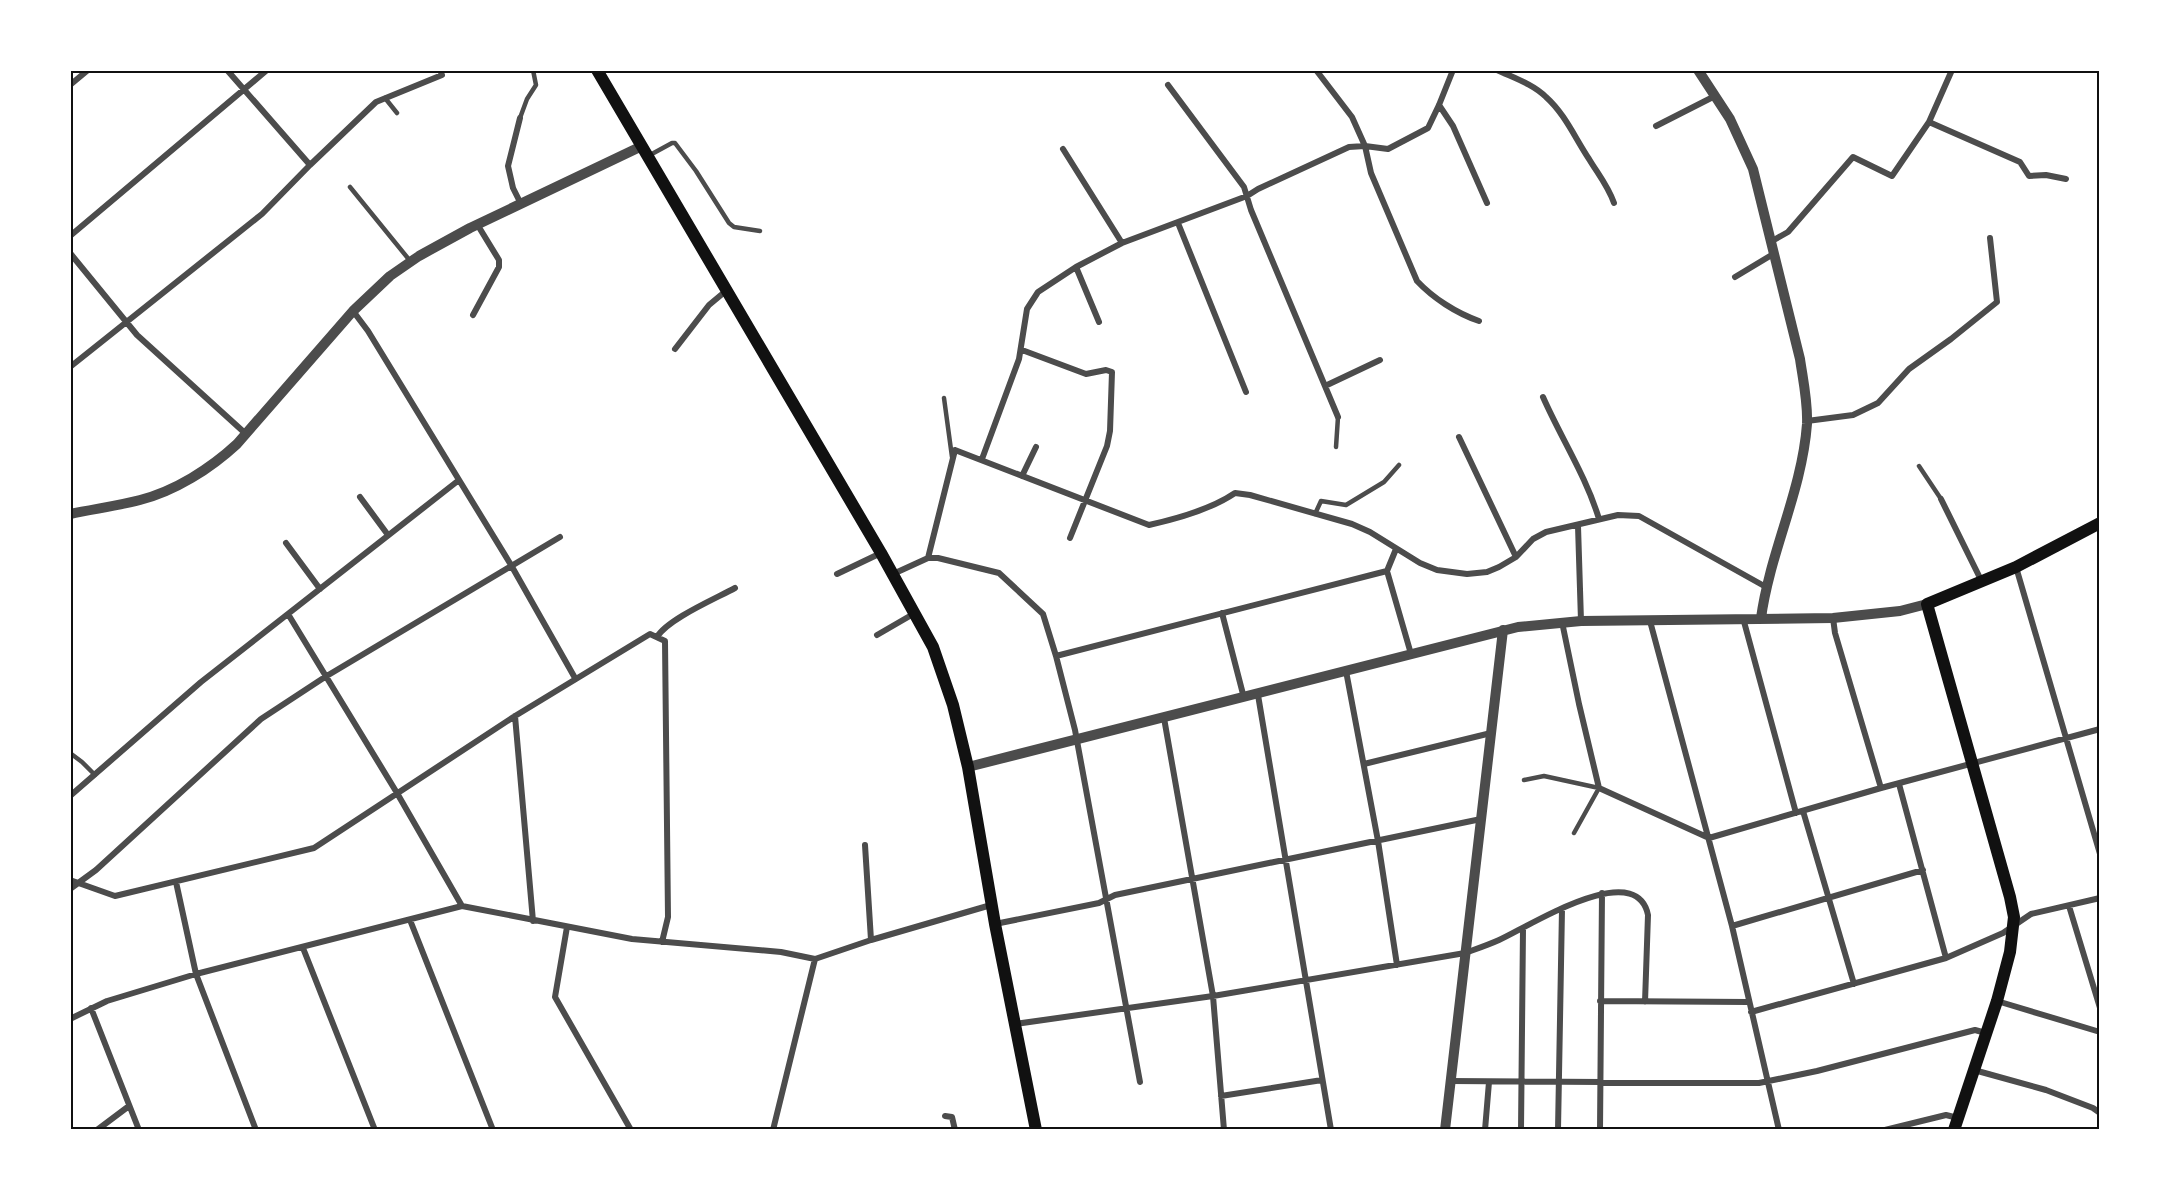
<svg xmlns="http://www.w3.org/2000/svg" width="2170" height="1200" font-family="Figtree,sans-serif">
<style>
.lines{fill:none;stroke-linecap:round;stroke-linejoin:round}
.service{stroke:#4c4c4c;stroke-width:4.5}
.minor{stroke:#4c4c4c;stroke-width:6}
.tertiary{stroke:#4c4c4c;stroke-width:10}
.secondary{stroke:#111;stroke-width:12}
.neatline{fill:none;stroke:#111;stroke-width:2}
</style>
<rect width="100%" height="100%" fill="#fff"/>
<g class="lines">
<path class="service" d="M 385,98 L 397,113
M 520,118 L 527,99 L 536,85 L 533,70
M 650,155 L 672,143 L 675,143 L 696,171 L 729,223 L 734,227 L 760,231
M 350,187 L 411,262
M 944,398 L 952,457
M 1336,447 L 1338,417
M 1919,466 L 1941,499
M 1315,514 L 1321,501 L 1346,505 L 1384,482 L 1399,465
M 70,753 L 82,762 L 95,775
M 1524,780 L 1544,776 L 1599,788 L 1574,833"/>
<path class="minor" d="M 227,70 L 310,165
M 1316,70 L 1352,117 L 1365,146 L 1371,173 L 1417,281 C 1433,298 1456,313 1479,321
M 1497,70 C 1514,78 1533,84 1546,97 C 1565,114 1575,138 1589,159 C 1598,174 1608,186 1614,203
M 70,85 L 88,70
M 1168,85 L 1244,187 L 1251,210 L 1338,417
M 1439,105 L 1453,126 L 1487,203
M 520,118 L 508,166 L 513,188 L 521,204
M 1929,122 L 2020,162 L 2029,176 L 2046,175 L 2066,179
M 1656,126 L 1715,96
M 1063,149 L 1122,243
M 1178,223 L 1246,392
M 70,236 L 267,70
M 1772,241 L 1788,232 L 1853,157 L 1892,176 L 1929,122 L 1952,70
M 70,253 L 137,335 L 246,434
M 1076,267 L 1099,322
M 1735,277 L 1775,253
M 353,311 L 368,331 L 511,565 L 575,678
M 473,315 L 499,267 L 499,260 L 477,224
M 675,349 L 709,305 L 727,290
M 1022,350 L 1086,374 L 1106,370 L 1112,372 L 1110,431 L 1107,446 L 1070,538
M 70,367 L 262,214 L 310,165 L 376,102 L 442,75 L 440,70
M 1325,386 L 1380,360
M 1543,397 C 1561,438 1586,476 1599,519
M 1807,421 L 1853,415 L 1878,403 L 1909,369 L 1951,339 L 1997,302 L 1990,238
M 1459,437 L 1516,557
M 982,459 L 1019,359 L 1027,309 L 1038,292 L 1076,267 L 1122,243 L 1247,196 L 1258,189 L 1349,147 L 1365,146 L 1388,149 L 1428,128 L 1439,105 L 1453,70
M 1022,476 L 1036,447
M 360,497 L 388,535
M 1941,499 L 1982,582
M 1578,526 L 1581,621
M 286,543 L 320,589
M 928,558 L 955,450 L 1149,525 C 1176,519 1213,508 1235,493 L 1250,495 L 1352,524 L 1370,532 L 1420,563 L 1437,570 L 1467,574 L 1487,572 L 1499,567 L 1516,557 L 1533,539 L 1546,532 L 1618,515 L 1639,516 L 1766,587
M 2016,567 L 2100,854
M 1387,571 L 1411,654
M 837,574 L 881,553
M 893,574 L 928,558 L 938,558 L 999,573 L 1043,614 L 1056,656 L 1075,730 L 1140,1082
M 1222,613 L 1244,698
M 288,614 L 397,793 L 462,906
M 1743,618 L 1796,813
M 1833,618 L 1835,633 L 1881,788
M 1650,621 L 1732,926 L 1779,1130
M 1562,622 L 1579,704 L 1599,788 L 1709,838 L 1881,788 L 2100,729
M 877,635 L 915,613
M 657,637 C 668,619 715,599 735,588
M 1056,656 L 1379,573 L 1387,571 L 1396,549
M 1346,671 L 1378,841 L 1397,965
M 1258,695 L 1331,1130
M 515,716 L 533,921
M 1164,718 L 1213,996 L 1224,1130
M 1364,764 L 1491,733
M 1899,784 L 1946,958
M 70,796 L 201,682 L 459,480
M 1803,811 L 1854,984
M 865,845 L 871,940
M 70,880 L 115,896 L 314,848 L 515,716 L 650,634 L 665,641 L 668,917 L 662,942
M 176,882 L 196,974 L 256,1130
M 70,889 L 96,870 L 261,719 L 325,677 L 560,537
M 2069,906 L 2100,1008
M 410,920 L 493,1130
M 995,924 L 1099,903 L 1115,895 L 1481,819
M 1732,926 L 1923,870
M 567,927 L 555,997 L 631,1130
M 303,948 L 375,1130
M 1600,1001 L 1748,1002
M 1997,1001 L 2100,1032
M 91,1008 L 139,1130
M 1751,1012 L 1946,958 L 2003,933 L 2031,914 L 2100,898
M 70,1019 L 107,1001 L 196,974 L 462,906 L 632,939 L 781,952 L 815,959 L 871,940 L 991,905
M 1015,1024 L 1213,996 L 1465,953 C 1476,949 1488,945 1499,940 C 1528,927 1636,857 1648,915 L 1645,1002
M 1974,1070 L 2046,1090 L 2093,1108 L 2100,1113
M 1450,1081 L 1759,1083 L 1817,1071 L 1975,1030 L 1986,1033
M 1221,1096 L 1322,1080
M 945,1116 L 952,1117 L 955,1130
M 97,1130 L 129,1106
M 773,1130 L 815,959
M 1485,1130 L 1489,1082
M 1521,1130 L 1523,928
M 1558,1130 L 1562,909
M 1600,1130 L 1602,893
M 1885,1130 L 1946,1115 L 1958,1118"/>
<path class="tertiary" d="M 1698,70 L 1730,119 L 1753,169 L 1800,359 C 1803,380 1808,402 1807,424 C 1802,491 1770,552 1761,618
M 70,514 C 93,509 117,506 140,500 C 175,491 210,469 237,444 L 353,311 L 390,276 L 419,256 L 470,228 L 642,146
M 968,767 L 1518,627 L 1581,621 L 1833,618 L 1900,611 L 1927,604
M 1445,1130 L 1503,630"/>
<path class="secondary" d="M 597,70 L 881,553 L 933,647 L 953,705 L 968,767 L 995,924 L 1036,1130
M 1954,1130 L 1997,1001 L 2010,952 L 2014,917 L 2010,897 L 1927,604 L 2016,567 L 2100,523"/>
</g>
<rect width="2170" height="1200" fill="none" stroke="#ffffff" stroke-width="144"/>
<rect x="72" y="72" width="2026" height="1056" class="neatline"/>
</svg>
